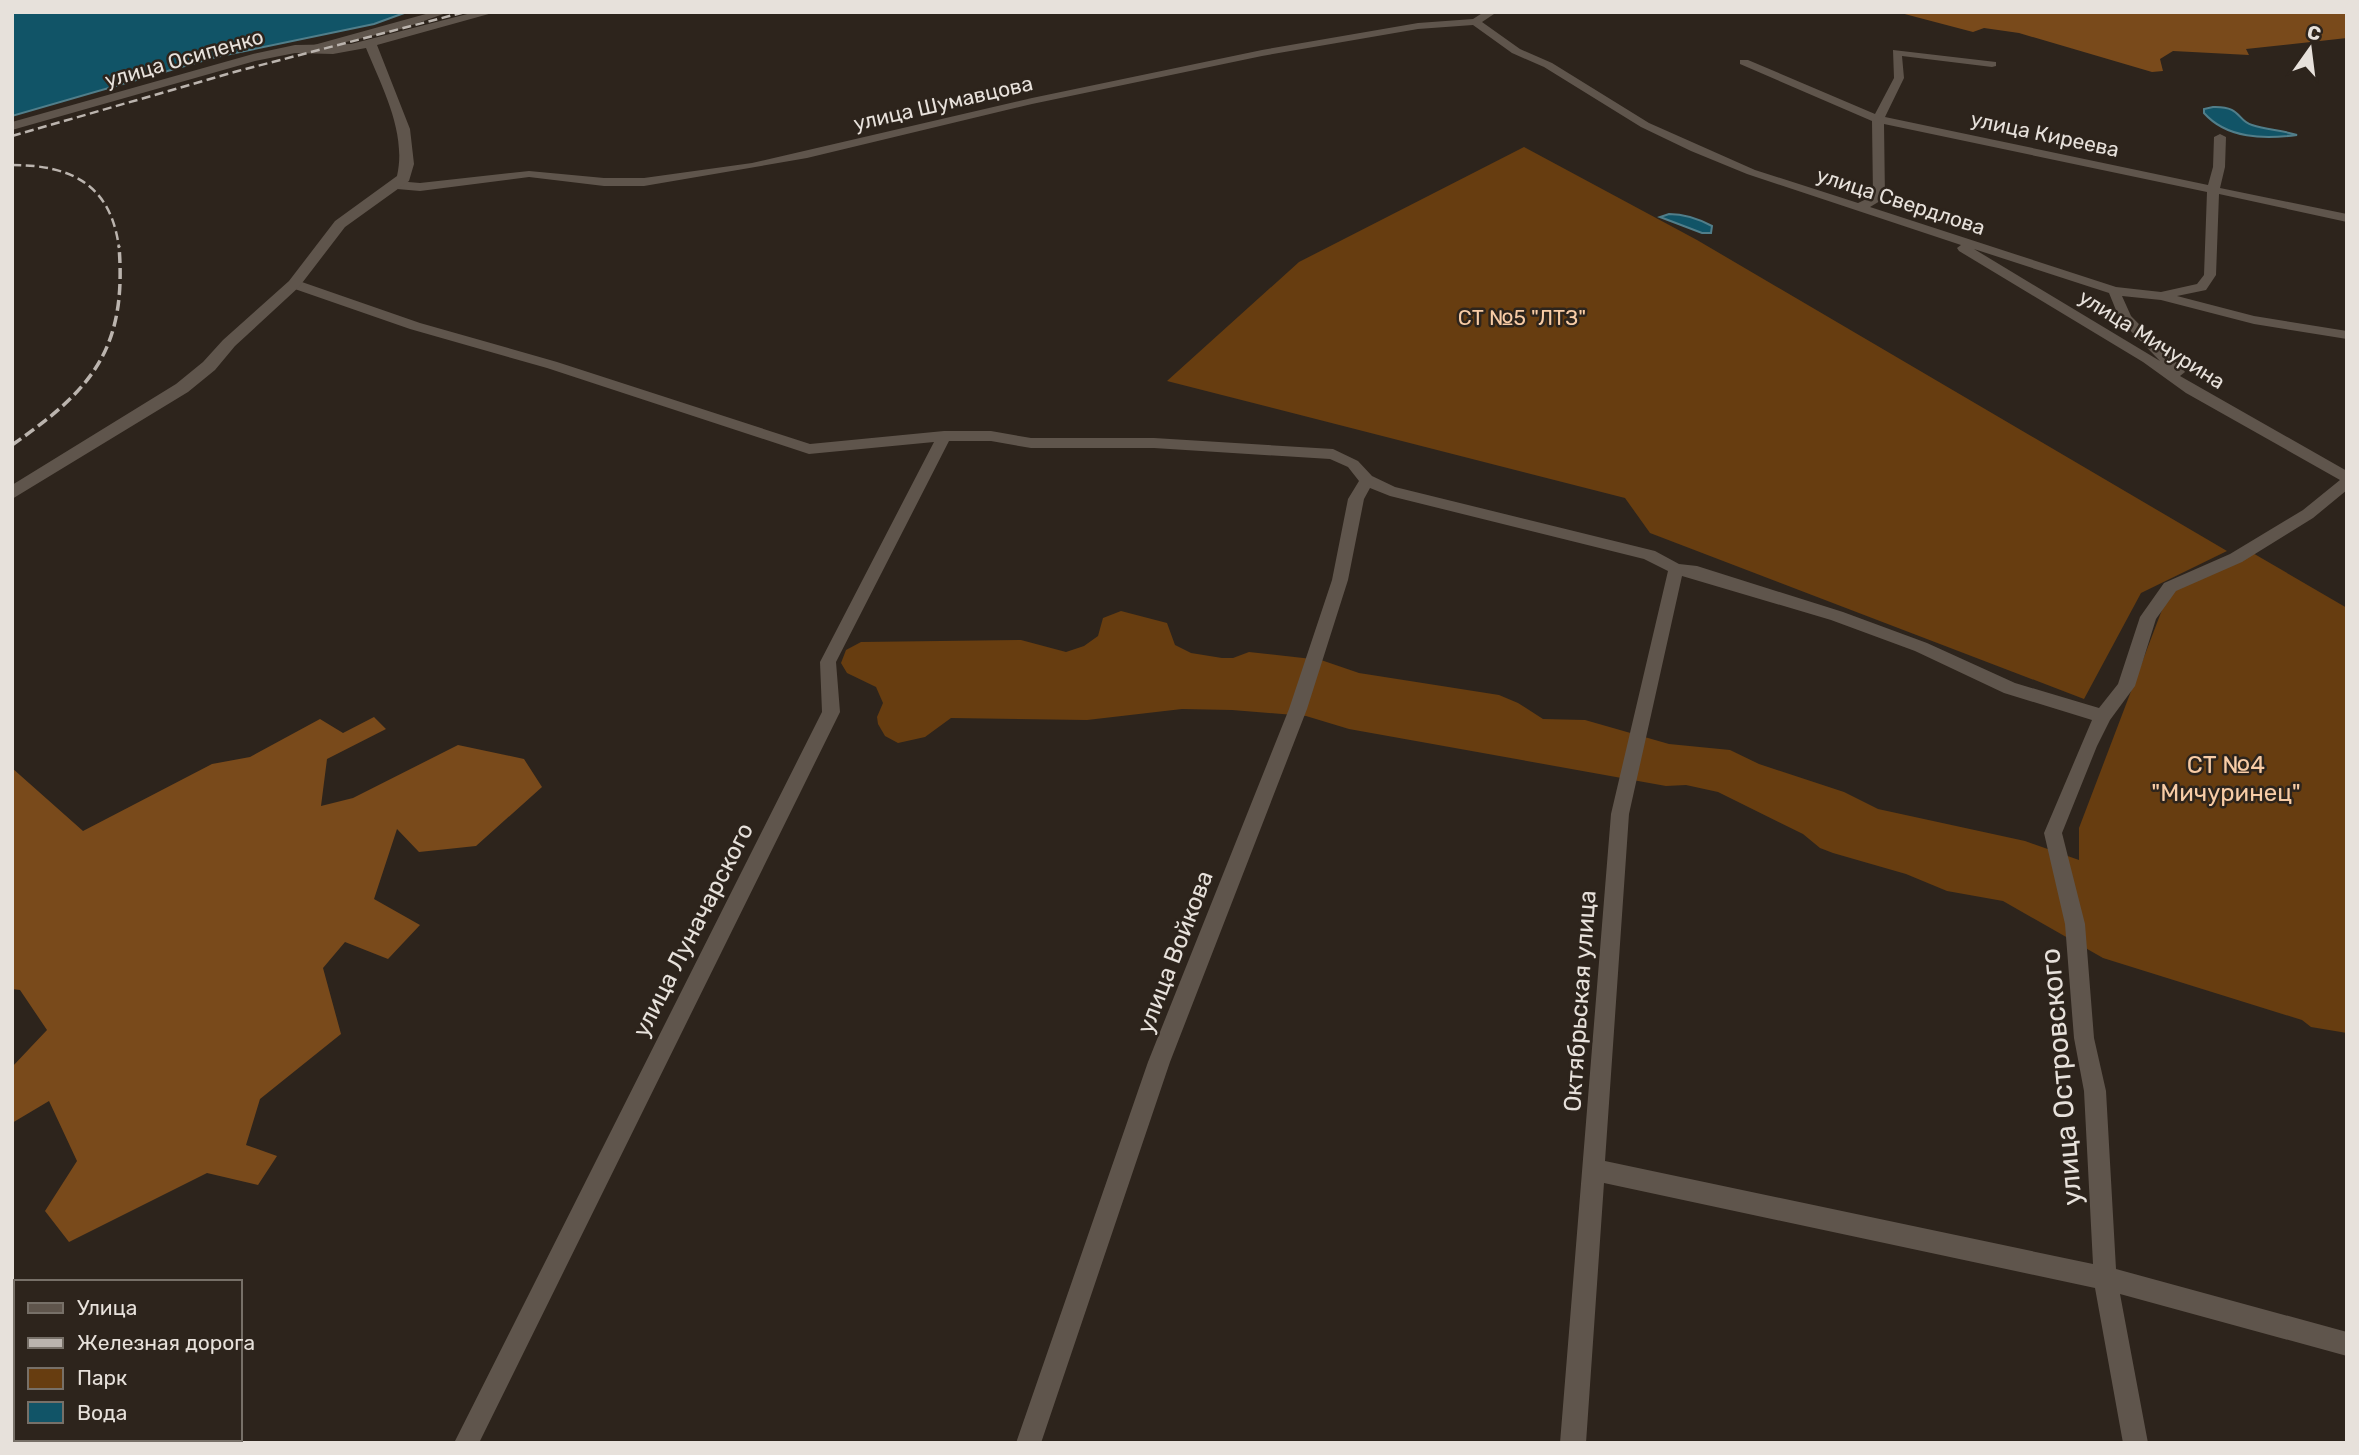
<svg xmlns="http://www.w3.org/2000/svg" width="2359" height="1455" font-family="Rubik,sans-serif">
<style>
.green{fill:#673d10}
.forest{fill:#794a1b}
.water{fill:#115467;stroke:#517e8a;stroke-width:2}
.lines{fill:none;stroke-linecap:round;stroke-linejoin:round}
.street{fill:#5f554c;fill-rule:evenodd}
.secondary{fill:#5f554c;fill-rule:evenodd}
.rail-far1{stroke:#bbb4ae;stroke-width:2.5;stroke-dasharray:9 4.5;stroke-linecap:butt}
.rail{stroke:#bbb4ae;stroke-width:3.5;stroke-dasharray:11 5;stroke-linecap:butt}
.labels{text-anchor:middle;dominant-baseline:central;stroke-width:5;stroke-linejoin:round;paint-order:stroke}
.far-street-label{font-size:21px;fill:#e7e1db;stroke:#2d241c}
.far-park-label{font-size:21px;fill:#f8cca6;stroke:#2d241c}
.park-label{font-size:24px;fill:#f8cca6;stroke:#2d241c}
.street-label{font-size:24px;fill:#e7e1db;stroke:#2d241c}
.near-street-label{font-size:28px;fill:#e7e1db;stroke:#2d241c}
</style>
<rect width="100%" height="100%" fill="#2d241c"/>
<path class="green" d="M 1524,147 L 1697,240 L 2227,551 L 2141,593 L 2084,699 L 1650,533 L 1625,498 L 1167,381 L 1299,262 Z
M 2251,552 L 2347,608 L 2347,1033 L 2311,1027 L 2302,1020 L 2103,958 L 2003,901 L 1947,891 L 1906,874 L 1833,853 L 1820,848 L 1803,834 L 1718,792 L 1686,785 L 1666,786 L 1349,729 L 1306,716 L 1232,710 L 1182,709 L 1087,720 L 951,718 L 925,737 L 898,743 L 885,736 L 878,724 L 877,717 L 883,703 L 876,687 L 847,673 L 841,663 L 846,650 L 861,642 L 1021,640 L 1066,652 L 1084,646 L 1098,636 L 1103,618 L 1121,611 L 1167,623 L 1175,645 L 1191,653 L 1222,658 L 1233,658 L 1249,652 L 1321,660 L 1359,673 L 1499,695 L 1518,703 L 1543,719 L 1585,720 L 1669,744 L 1730,750 L 1759,764 L 1844,792 L 1878,809 L 2025,841 L 2079,860 L 2079,828 L 2168,594 Z"/>
<path class="forest" d="M 1897,12 L 2347,12 L 2347,38 L 2246,49 L 2249,55 L 2173,51 L 2160,59 L 2163,71 L 2152,72 L 2019,33 L 1984,28 L 1973,32 Z
M 374,717 L 386,729 L 327,759 L 321,806 L 353,798 L 458,745 L 524,759 L 542,787 L 476,846 L 419,852 L 397,829 L 374,899 L 420,925 L 388,959 L 345,942 L 323,968 L 341,1034 L 260,1099 L 246,1145 L 277,1156 L 258,1185 L 207,1173 L 69,1242 L 45,1211 L 77,1161 L 49,1101 L 12,1123 L 12,1067 L 47,1030 L 20,990 L 12,989 L 12,768 L 83,831 L 212,764 L 250,757 L 320,719 L 343,733 Z"/>
<path class="water" d="M 12,12 L 407,12 L 374,24 L 216,57 L 12,116 Z
M 2213,107 C 2242,106 2237,121 2252,125 C 2267,130 2282,130 2297,135 C 2264,139 2227,139 2204,113 L 2204,109 Z
M 1669,214 C 1685,214 1697,218 1712,226 L 1711,233 L 1702,233 L 1660,217 Z"/>
<g class="lines">
<path class="street" d="M 433,12 L 449,12 L 401,29 L 308,51 L 303,48 Z
M 1484,12 L 1497,12 L 1482,22 L 1520,49 L 1552,63 L 1649,123 L 1755,170 L 1858,203 L 1873,196 L 1872,121 L 1740,64 L 1740,60 L 1748,60 L 1875,114 L 1894,78 L 1893,50 L 1996,62 L 1996,66 L 1992,67 L 1902,56 L 1904,78 L 1885,117 L 2208,185 L 2213,167 L 2214,137 L 2220,134 L 2226,137 L 2225,167 L 2220,188 L 2347,214 L 2347,222 L 2219,194 L 2216,275 L 2206,290 L 2177,296 L 2254,316 L 2347,331 L 2347,339 L 2254,324 L 2161,300 L 2122,296 L 2131,316 L 2183,369 L 2185,372 L 2180,376 L 2347,471 L 2347,490 L 2313,518 L 2242,562 L 2176,591 L 2156,619 L 2135,686 L 2110,720 L 2097,746 L 2062,833 L 2085,924 L 2094,1038 L 2106,1091 L 2116,1269 L 2347,1332 L 2347,1356 L 2120,1294 L 2148,1443 L 2123,1443 L 2095,1288 L 1604,1183 L 1586,1443 L 1560,1443 L 1611,814 L 1668,571 L 1644,559 L 1390,496 L 1370,488 L 1364,499 L 1348,580 L 1307,709 L 1170,1062 L 1041,1443 L 1016,1443 L 1148,1062 L 1289,709 L 1332,580 L 1348,499 L 1359,481 L 1348,467 L 1330,459 L 1154,448 L 1031,448 L 991,441 L 949,441 L 836,662 L 840,712 L 479,1443 L 454,1443 L 822,712 L 820,662 L 934,442 L 809,454 L 547,368 L 410,329 L 289,287 L 289,281 L 299,281 L 420,323 L 557,362 L 810,444 L 944,431 L 991,431 L 1031,438 L 1154,438 L 1333,449 L 1358,461 L 1372,476 L 1395,487 L 1655,551 L 1679,564 L 1697,566 L 1843,612 L 1927,643 L 2015,683 L 2099,708 L 2118,684 L 2140,617 L 2164,583 L 2230,554 L 2303,510 L 2340,480 L 2186,393 L 2143,362 L 1959,251 L 1957,248 L 1961,245 L 1747,174 L 1691,151 L 1641,127 L 1544,67 L 1512,53 L 1473,25 L 1418,29 L 1262,56 L 1032,104 L 807,158 L 644,186 L 604,186 L 529,177 L 420,191 L 397,189 L 391,185 L 397,181 L 420,183 L 529,171 L 604,178 L 644,178 L 752,163 L 1032,98 L 1262,50 L 1418,23 L 1473,19 ZM 1884,124 L 2207,192 L 2204,275 L 2197,284 L 2161,292 L 2116,287 L 1870,207 L 1885,198 ZM 1974,249 L 2109,293 L 2120,320 L 2160,361 ZM 1682,576 L 1831,620 L 1915,651 L 2004,693 L 2092,720 L 2044,833 L 2065,924 L 2074,1038 L 2084,1091 L 2093,1264 L 1605,1161 L 1629,814 Z"/>
<path class="secondary" d="M 475,12 L 496,12 L 377,45 L 410,129 L 414,164 L 409,181 L 345,227 L 299,287 L 235,346 L 215,370 L 188,392 L 12,499 L 12,485 L 176,384 L 203,362 L 223,340 L 289,281 L 335,221 L 397,176 C 407,133 382,87 366,48 L 333,54 L 295,53 L 255,61 L 12,130 L 12,122 L 253,54 L 295,45 L 351,44 Z"/>
<path class="rail-far1" d="M 12,136 L 238,71 L 465,12
M 12,165 C 72,165 111,185 119,248"/>
<path class="rail" d="M 12,445 C 93,389 127,348 119,246"/>
</g>
<g class="labels">
<g class="far-street-label">
<text transform="translate(184 58) rotate(-16)">улица Осипенко</text>
<text transform="translate(943 103) rotate(-13)">улица Шумавцова</text>
<text transform="translate(2045 134) rotate(12)">улица Киреева</text>
<text transform="translate(1901 201) rotate(18)">улица Свердлова</text>
<text transform="translate(2152 339) rotate(32)">улица Мичурина</text>
</g>
<g class="far-park-label">
<text x="1522" y="317">СТ №5 "ЛТЗ"</text>
</g>
<g class="park-label">
<text x="2226" y="765">СТ №4<tspan x="2226" dy="28">"Мичуринец"</tspan></text>
</g>
<g class="street-label">
<text transform="translate(693 930) rotate(-63)">улица Луначарского</text>
<text transform="translate(1175 952) rotate(-69)">улица Войкова</text>
<text transform="translate(1580 1001) rotate(-86)">Октябрьская улица</text>
</g>
<g class="near-street-label">
<text transform="translate(2061 1077) rotate(-95)">улица Островского</text>
</g>
</g>
<rect width="2359" height="1455" fill="none" stroke="#e7e1db" stroke-width="28"/>
<rect x="14" y="1280" width="228" height="161" fill="#2d241c" stroke="#777068" stroke-width="2"/>
<rect x="28" y="1303" width="35" height="10" fill="#5f554c" stroke="#777068" stroke-width="2"/>
<text x="77" y="1315" font-size="21" fill="#e7e1db">Улица</text>
<rect x="28" y="1338" width="35" height="10" fill="#bbb4ae" stroke="#777068" stroke-width="2"/>
<text x="77" y="1350" font-size="21" fill="#e7e1db">Железная дорога</text>
<rect x="28" y="1368" width="35" height="21" fill="#673d10" stroke="#777068" stroke-width="2"/>
<text x="77" y="1385" font-size="21" fill="#e7e1db">Парк</text>
<rect x="28" y="1402" width="35" height="21" fill="#115467" stroke="#777068" stroke-width="2"/>
<text x="77" y="1420" font-size="21" fill="#e7e1db">Вода</text>
<g transform="translate(2310 49) rotate(14)" stroke="#2d241c" stroke-width="5" paint-order="stroke">
<path d="M0-5L12 26L0 18L-12 26Z" fill="#e7e1db"/>
<text y="-10" font-size="19" font-weight="bold" text-anchor="middle" fill="#e7e1db">С</text>
</g>
</svg>
